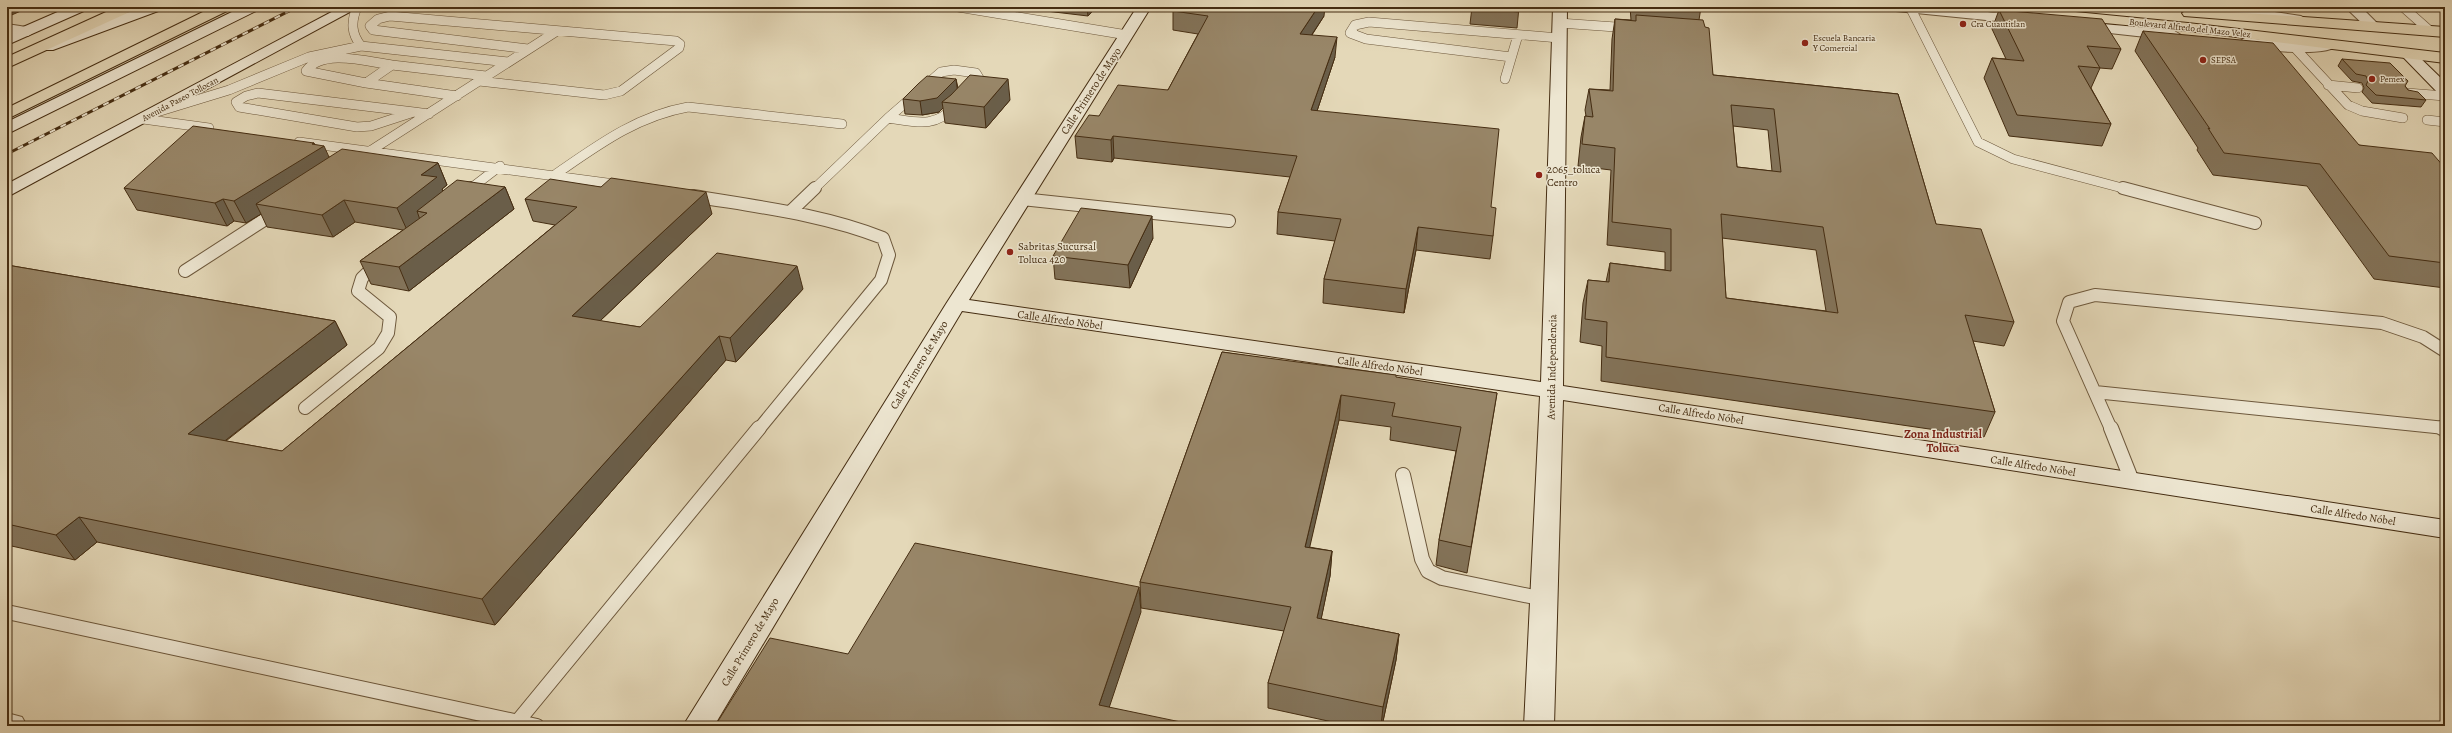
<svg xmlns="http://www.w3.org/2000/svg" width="2452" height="733" font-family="Alegreya,serif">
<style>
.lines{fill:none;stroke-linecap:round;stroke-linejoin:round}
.service-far2-casing{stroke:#6d583c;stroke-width:10}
.service-far1-casing{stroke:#6d583c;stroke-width:14}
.service-casing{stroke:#6d583c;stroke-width:16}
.minor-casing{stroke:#6d583c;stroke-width:2}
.tertiary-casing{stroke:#6d583c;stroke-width:2}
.secondary-casing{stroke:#452d12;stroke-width:2}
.primary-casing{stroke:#452d12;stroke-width:2}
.trunk-casing{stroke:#452d12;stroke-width:2}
.service-far2{stroke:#ede6d1;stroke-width:9}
.service-far1{stroke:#ede6d1;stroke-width:12}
.service{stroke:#ede6d1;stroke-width:14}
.minor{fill:#ede6d1;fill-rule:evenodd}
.tertiary{fill:#ede6d1;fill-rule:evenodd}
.secondary{fill:#ede6d1;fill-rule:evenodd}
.primary{fill:#e4d8b8;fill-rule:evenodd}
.trunk{fill:#e4d8b8;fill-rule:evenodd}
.rail-casing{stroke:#452d12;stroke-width:3}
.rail{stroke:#ede6d1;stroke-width:2;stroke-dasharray:6;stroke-linecap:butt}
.wall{fill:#837359;stroke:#452d12;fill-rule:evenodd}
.shaded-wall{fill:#6a5e49;stroke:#452d12}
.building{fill:#988668;stroke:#452d12;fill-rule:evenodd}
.poi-dot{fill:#8f2418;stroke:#ede6d1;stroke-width:1.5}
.labels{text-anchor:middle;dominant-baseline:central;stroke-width:3;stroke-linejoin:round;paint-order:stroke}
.far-poi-label{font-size:9px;fill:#452d12;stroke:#ede6d1;text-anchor:start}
.far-street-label{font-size:9px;fill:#452d12;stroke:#ede6d1}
.street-label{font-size:11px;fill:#452d12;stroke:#ede6d1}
.poi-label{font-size:11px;fill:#452d12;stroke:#ede6d1;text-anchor:start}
.neighbourhood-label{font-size:12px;font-weight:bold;fill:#7a1f14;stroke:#ede6d1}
</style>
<rect width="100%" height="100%" fill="#e4d8b8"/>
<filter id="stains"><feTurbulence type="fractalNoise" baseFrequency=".005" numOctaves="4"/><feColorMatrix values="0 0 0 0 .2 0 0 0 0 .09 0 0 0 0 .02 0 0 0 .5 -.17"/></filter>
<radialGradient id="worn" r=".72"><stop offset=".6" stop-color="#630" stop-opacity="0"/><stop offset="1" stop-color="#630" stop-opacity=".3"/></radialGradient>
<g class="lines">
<defs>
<path id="service-far2" d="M 357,7 C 351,22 351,33 361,46
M 958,7 L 1127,35
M 2403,7 L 2429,30
M 1911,9 L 1978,142 L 2013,159 L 2126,189
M 1559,23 L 1630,28
M 2295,48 L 2348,105 L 2362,111 L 2403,118
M 1511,57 L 1366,39 L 1350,33 L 1355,25 L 1369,22 L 1559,38
M 1505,79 L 1518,35
M 479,81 L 604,95 L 621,91 L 679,48 L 680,44 L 676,41 L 390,16 L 378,19 L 370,26 L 373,30 L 528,49
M 366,83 L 306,71 C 323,48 368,62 392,65
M 2328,85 L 2358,88
M 258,93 L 414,112 L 371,126 L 357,127 L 239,107 L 236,102 L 246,96 Z
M 2407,93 L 2445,96
M 457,96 L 366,83 L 392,65 L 486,76
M 157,112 L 229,90 L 309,57 L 361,46 L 508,62
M 414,112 L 429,114
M 888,118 C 917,122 933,129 956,106
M 143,119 L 209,128
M 2427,120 L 2445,122
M 299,142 L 622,185
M 367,153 L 557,31
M 556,174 C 598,145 637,116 688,107 L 842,124
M 470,189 L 500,166
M 814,189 L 888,118 L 941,72 L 954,70 L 976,73 L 979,78 L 970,89"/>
<path id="service-far1" d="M 2123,188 L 2255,223
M 465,193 L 471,188
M 693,196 C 758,207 822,214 883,238 L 889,255 L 881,280 L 759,429
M 1022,199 L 1229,221
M 790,212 L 815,188
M 185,271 L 278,211
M 2095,392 L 2445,428
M 305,408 L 379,348 L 388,333 L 390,317 L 358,291 L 362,278 L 379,262
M 2111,429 L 2063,321 L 2069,302 L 2095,295 L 2382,323 L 2423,337 L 2445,351"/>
<path id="service" d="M 2111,428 L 2132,481
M 2442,428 L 2445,428
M 1403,475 L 1422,559 L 1428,571 L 1442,578 L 1544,599
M 7,612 L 537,726
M 518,721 L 759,428"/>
<path id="minor" d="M 7,24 L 33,28 L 36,31 L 28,36 L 7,32 Z
M 7,713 L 22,717 L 27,726 L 7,726 Z"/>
<path id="tertiary" d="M 1889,7 L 1940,7 L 2026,16 L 2033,20 L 2026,24 L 1896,11 Z
M 2205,7 L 2242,7 L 2301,16 L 2308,20 L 2301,24 L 2212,11 Z
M 2345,7 L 2361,7 L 2379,25 L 2377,28 L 2367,28 Z
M 2078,22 L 2173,30 L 2181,35 L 2173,40 L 2073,29 L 2071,26 L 2073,23 Z
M 2245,38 L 2295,43 L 2330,40 L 2338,45 C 2328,58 2255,50 2240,46 L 2237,43 Z"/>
<path id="secondary" d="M 69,7 L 88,7 L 86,10 L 7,45 L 7,34 Z
M 142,7 L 163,7 L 161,10 L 53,50 L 43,50 L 40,47 L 43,44 Z
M 242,7 L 260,7 L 258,10 L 7,134 L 7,122 Z
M 341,7 L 359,7 L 7,197 L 7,184 Z
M 1137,7 L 1151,7 L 969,300 L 1541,382 L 1553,7 L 1567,7 L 1563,386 L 2445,520 L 2445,538 L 1563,400 L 1554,726 L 1524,726 L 1540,396 L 962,311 L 714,726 L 683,726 L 946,304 Z
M 2408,49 L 2413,51 L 2445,82 L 2445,96 L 2439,94 L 2403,57 L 2400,54 Z"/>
<path id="primary" d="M 1972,7 L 2025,7 L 2188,23 L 2445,53 L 2445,63 L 2188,31 L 1979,11 Z
M 2189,9 L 2445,27 L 2445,37 L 2184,16 L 2182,13 Z"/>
<path id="trunk" d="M 117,7 L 136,7 L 134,10 L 7,68 L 7,57 Z
M 213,7 L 231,7 L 229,10 L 7,119 L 7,108 Z"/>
</defs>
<use href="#service-far2" class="service-far2-casing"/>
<use href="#service-far1" class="service-far1-casing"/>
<use href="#service" class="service-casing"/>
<use href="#minor" class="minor-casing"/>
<use href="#tertiary" class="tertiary-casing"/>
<use href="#secondary" class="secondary-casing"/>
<use href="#primary" class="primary-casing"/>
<use href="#trunk" class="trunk-casing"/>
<use href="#service-far2" class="service-far2"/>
<use href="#service-far1" class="service-far1"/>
<use href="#service" class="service"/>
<use href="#minor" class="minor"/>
<use href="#tertiary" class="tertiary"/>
<use href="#secondary" class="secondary"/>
<use href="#primary" class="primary"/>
<use href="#trunk" class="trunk"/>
<defs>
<path id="rail" d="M 7,154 L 297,7"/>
</defs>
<use href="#rail" class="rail-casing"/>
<use href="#rail" class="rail"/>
</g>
<path class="wall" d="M 1012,7 L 1096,7 L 1088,16 Z
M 1472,7 L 1519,7 L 1517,28 L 1470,24 Z
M 1630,7 L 1701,7 L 1699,20 L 1713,75 L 1898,94 L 1936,224 L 2014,322 L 2004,346 L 1973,341 L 1995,412 L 1984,437 L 1601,381 L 1602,346 L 1580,342 L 1583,303 L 1588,280 L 1606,282 L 1610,263 L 1665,270 L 1665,252 L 1607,245 L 1611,170 L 1578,166 L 1581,137 L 1585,116 L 1586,116 L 1585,110 L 1589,89 L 1610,90 L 1612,39 L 1615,19 L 1631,20 ZM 1733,126 L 1768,130 L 1772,171 L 1737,167 ZM 1722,238 L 1816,250 L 1826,311 L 1726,298 Z
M 1999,10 L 2121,49 L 2112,69 L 2100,68 L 2091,88 L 2111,124 L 2102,146 L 2009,136 L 1984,78 L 1992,58 L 2006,59 L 1992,29 Z
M 1173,11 L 1324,16 L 1312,35 L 1335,57 L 1317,111 L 1491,207 L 1493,236 L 1490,259 L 1416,250 L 1404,313 L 1323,303 L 1324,279 L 1335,241 L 1277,234 L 1278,212 L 1290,177 L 1114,158 L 1112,162 L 1077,158 L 1075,136 L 1099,116 L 1168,90 L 1198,34 L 1173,30 Z
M 2143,31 L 2359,145 L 2445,168 L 2445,288 L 2374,279 L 2307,186 L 2213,175 L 2197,150 L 2198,148 L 2135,51 Z
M 2342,59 L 2405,86 L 2408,90 L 2426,100 L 2421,107 L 2372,103 L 2362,92 L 2364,88 L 2362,83 L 2352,81 L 2338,66 Z
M 956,79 L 958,88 L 1010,100 L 986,128 L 945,123 L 943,108 L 939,112 L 922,115 L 905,114 L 903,99 Z
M 314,143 L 314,145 L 329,157 L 438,163 L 447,185 L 442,189 L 443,191 L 505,187 L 514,209 L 409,291 L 371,284 L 360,261 L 403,230 L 355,222 L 333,237 L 267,227 L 261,214 L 246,223 L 234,221 L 227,226 L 137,210 L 124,188 Z
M 525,199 L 712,214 L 600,321 L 640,327 L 803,289 L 736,362 L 726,360 L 495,625 L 97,542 L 75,560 L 7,545 L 7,265 L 335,321 L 347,345 L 226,441 L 282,451 L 555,225 L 533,221 Z
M 1153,238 L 1130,288 L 1055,279 L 1053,256 Z
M 1222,352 L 1396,378 L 1497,393 L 1467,573 L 1436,565 L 1439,540 L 1456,451 L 1390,440 L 1391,427 L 1339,420 L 1309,547 L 1332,551 L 1330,576 L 1321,619 L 1399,634 L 1396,660 L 1382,726 L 1351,726 L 1268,708 L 1268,683 L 1284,631 L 1141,608 L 1140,582 Z"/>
<path class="shaded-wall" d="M 7,7 L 30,7 L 7,17 Z
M 1087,7 L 1096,7 L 1088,16 Z
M 1318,7 L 1325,7 L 1324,16 L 1299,54 L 1300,34 Z
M 1337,37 L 1335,57 L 1310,132 L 1311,110 Z
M 956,79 L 958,94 L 942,102 L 943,108 L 939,112 L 922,115 L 920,101 Z
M 1008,79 L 1010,100 L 986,128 L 984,107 Z
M 1113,136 L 1114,158 L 1112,162 L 1111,140 Z
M 314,143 L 317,150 L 324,146 L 334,168 L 256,204 L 261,214 L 246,223 L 234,201 Z
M 438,163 L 447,185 L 442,189 L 446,199 L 427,213 L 417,211 L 420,220 L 407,230 L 397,208 L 421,175 Z
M 505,187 L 514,209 L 409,291 L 399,267 Z
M 706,192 L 712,214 L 580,340 L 572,316 Z
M 223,199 L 234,221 L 227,226 L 215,203 Z
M 344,200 L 355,222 L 333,237 L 322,215 Z
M 1152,216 L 1153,238 L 1130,288 L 1128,265 Z
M 1418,227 L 1416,250 L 1404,313 L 1406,289 Z
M 797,266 L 803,289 L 736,362 L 730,338 Z
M 335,321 L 347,345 L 203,458 L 188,434 Z
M 719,336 L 726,360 L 495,625 L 482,599 Z
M 1341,395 L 1339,420 L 1304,572 L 1305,547 Z
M 79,517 L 97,542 L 75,560 L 56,535 Z
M 1332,551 L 1330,576 L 1316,644 L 1317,618 Z
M 1139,587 L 1141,612 L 1103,726 L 1099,705 Z
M 1399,634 L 1396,660 L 1382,726 L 1381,726 L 1383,707 Z"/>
<path class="building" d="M 1176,7 L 1318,7 L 1300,34 L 1337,37 L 1311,110 L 1499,129 L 1491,207 L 1496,208 L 1493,236 L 1418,227 L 1406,289 L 1324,279 L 1341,219 L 1278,212 L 1297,156 L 1113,136 L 1111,140 L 1075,136 L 1089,115 L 1099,116 L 1118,85 L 1168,90 L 1208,16 L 1173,11 Z
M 1472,7 L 1519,7 L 1519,12 L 1472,8 Z
M 1999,10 L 2102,19 L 2121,49 L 2087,46 L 2100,68 L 2078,66 L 2111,124 L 2017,115 L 1992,58 L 2024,61 Z
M 1636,15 L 1703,20 L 1705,27 L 1709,28 L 1713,75 L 1898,94 L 1936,224 L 1981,229 L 2014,322 L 1965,315 L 1995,412 L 1606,357 L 1607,322 L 1585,319 L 1588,280 L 1609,282 L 1610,263 L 1671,271 L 1671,229 L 1612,222 L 1615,148 L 1582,144 L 1585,116 L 1593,117 L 1589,89 L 1613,91 L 1615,19 L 1636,21 ZM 1731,105 L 1774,109 L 1781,172 L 1737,167 ZM 1721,214 L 1823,227 L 1838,313 L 1726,298 Z
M 2143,31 L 2273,43 L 2359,145 L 2432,153 L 2445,168 L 2445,263 L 2389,256 L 2320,164 L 2224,153 L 2208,128 L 2210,129 Z
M 2342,59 L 2390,63 L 2408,81 L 2405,86 L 2408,90 L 2418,92 L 2426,100 L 2376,95 L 2366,85 L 2368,81 L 2366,76 L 2356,74 Z
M 970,75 L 1008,79 L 984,107 L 942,102 L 951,95 Z
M 927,76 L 956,79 L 937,98 L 920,101 L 903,99 L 918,84 Z
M 193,126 L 314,143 L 312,144 L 324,146 L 234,201 L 223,199 L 215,203 L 124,188 Z
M 342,149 L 438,163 L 421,175 L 437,177 L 397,208 L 344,200 L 322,215 L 256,204 Z
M 611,178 L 706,192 L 572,316 L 640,327 L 717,253 L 797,266 L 730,338 L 719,336 L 482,599 L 79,517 L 56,535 L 7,524 L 7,265 L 335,321 L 188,434 L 282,451 L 577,207 L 525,199 L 550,179 L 601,187 Z
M 457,180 L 505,187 L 399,267 L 360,261 L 427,213 L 417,211 Z
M 1081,208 L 1152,216 L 1128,265 L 1053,256 Z
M 1222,352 L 1396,375 L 1396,377 L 1497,393 L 1471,547 L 1439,540 L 1461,427 L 1392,416 L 1395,403 L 1341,395 L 1305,547 L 1332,551 L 1317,618 L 1399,634 L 1383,707 L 1268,683 L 1291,607 L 1140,582 Z
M 915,543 L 1139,587 L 1099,705 L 1200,726 L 715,726 L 770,638 L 848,654 Z"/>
<g class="poi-dot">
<circle cx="1963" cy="24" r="4"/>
<circle cx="1805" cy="43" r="4"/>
<circle cx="2203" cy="60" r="4"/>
<circle cx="2372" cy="79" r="4"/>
<circle cx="1539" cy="175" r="4"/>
<circle cx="1010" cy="252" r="4"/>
</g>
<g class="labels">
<g class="far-poi-label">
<text x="1971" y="24">Cra Cuautitlan</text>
<text x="1813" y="38">Escuela Bancaria<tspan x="1813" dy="10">Y Comercial</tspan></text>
<text x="2211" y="60">SEPSA</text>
<text x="2380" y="79">Pemex</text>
</g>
<g class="far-street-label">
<text transform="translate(2190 28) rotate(6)">Boulevard Alfredo del Mazo Velez</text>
<text transform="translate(180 99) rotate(-28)">Avenida Paseo Tollocan</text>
</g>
<g class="street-label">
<text transform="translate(1091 91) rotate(-57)">Calle Primero de Mayo</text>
<text transform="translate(1060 320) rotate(8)">Calle Alfredo Nóbel</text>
<text transform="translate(919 365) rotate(-59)">Calle Primero de Mayo</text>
<text transform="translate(1380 366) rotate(8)">Calle Alfredo Nóbel</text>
<text transform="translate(1552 367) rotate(-89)">Avenida Independencia</text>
<text transform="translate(1701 414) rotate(9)">Calle Alfredo Nóbel</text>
<text transform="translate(2033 466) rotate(9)">Calle Alfredo Nóbel</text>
<text transform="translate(2353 515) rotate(9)">Calle Alfredo Nóbel</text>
<text transform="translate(750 642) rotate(-59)">Calle Primero de Mayo</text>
</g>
<g class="poi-label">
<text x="1547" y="169">2065_toluca<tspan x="1547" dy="13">Centro</tspan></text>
<text x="1018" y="246">Sabritas Sucursal<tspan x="1018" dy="13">Toluca 420</tspan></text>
</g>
<g class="neighbourhood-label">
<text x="1943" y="434">Zona Industrial<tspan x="1943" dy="14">Toluca</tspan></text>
</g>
</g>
<rect width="2452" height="733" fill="none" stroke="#e4d8b8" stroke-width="24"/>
<rect x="8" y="8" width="2436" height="717" fill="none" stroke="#452d12" stroke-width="2"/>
<rect x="12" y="12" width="2428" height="709" fill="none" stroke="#452d12"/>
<rect width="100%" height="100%" filter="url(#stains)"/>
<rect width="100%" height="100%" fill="url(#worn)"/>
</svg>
